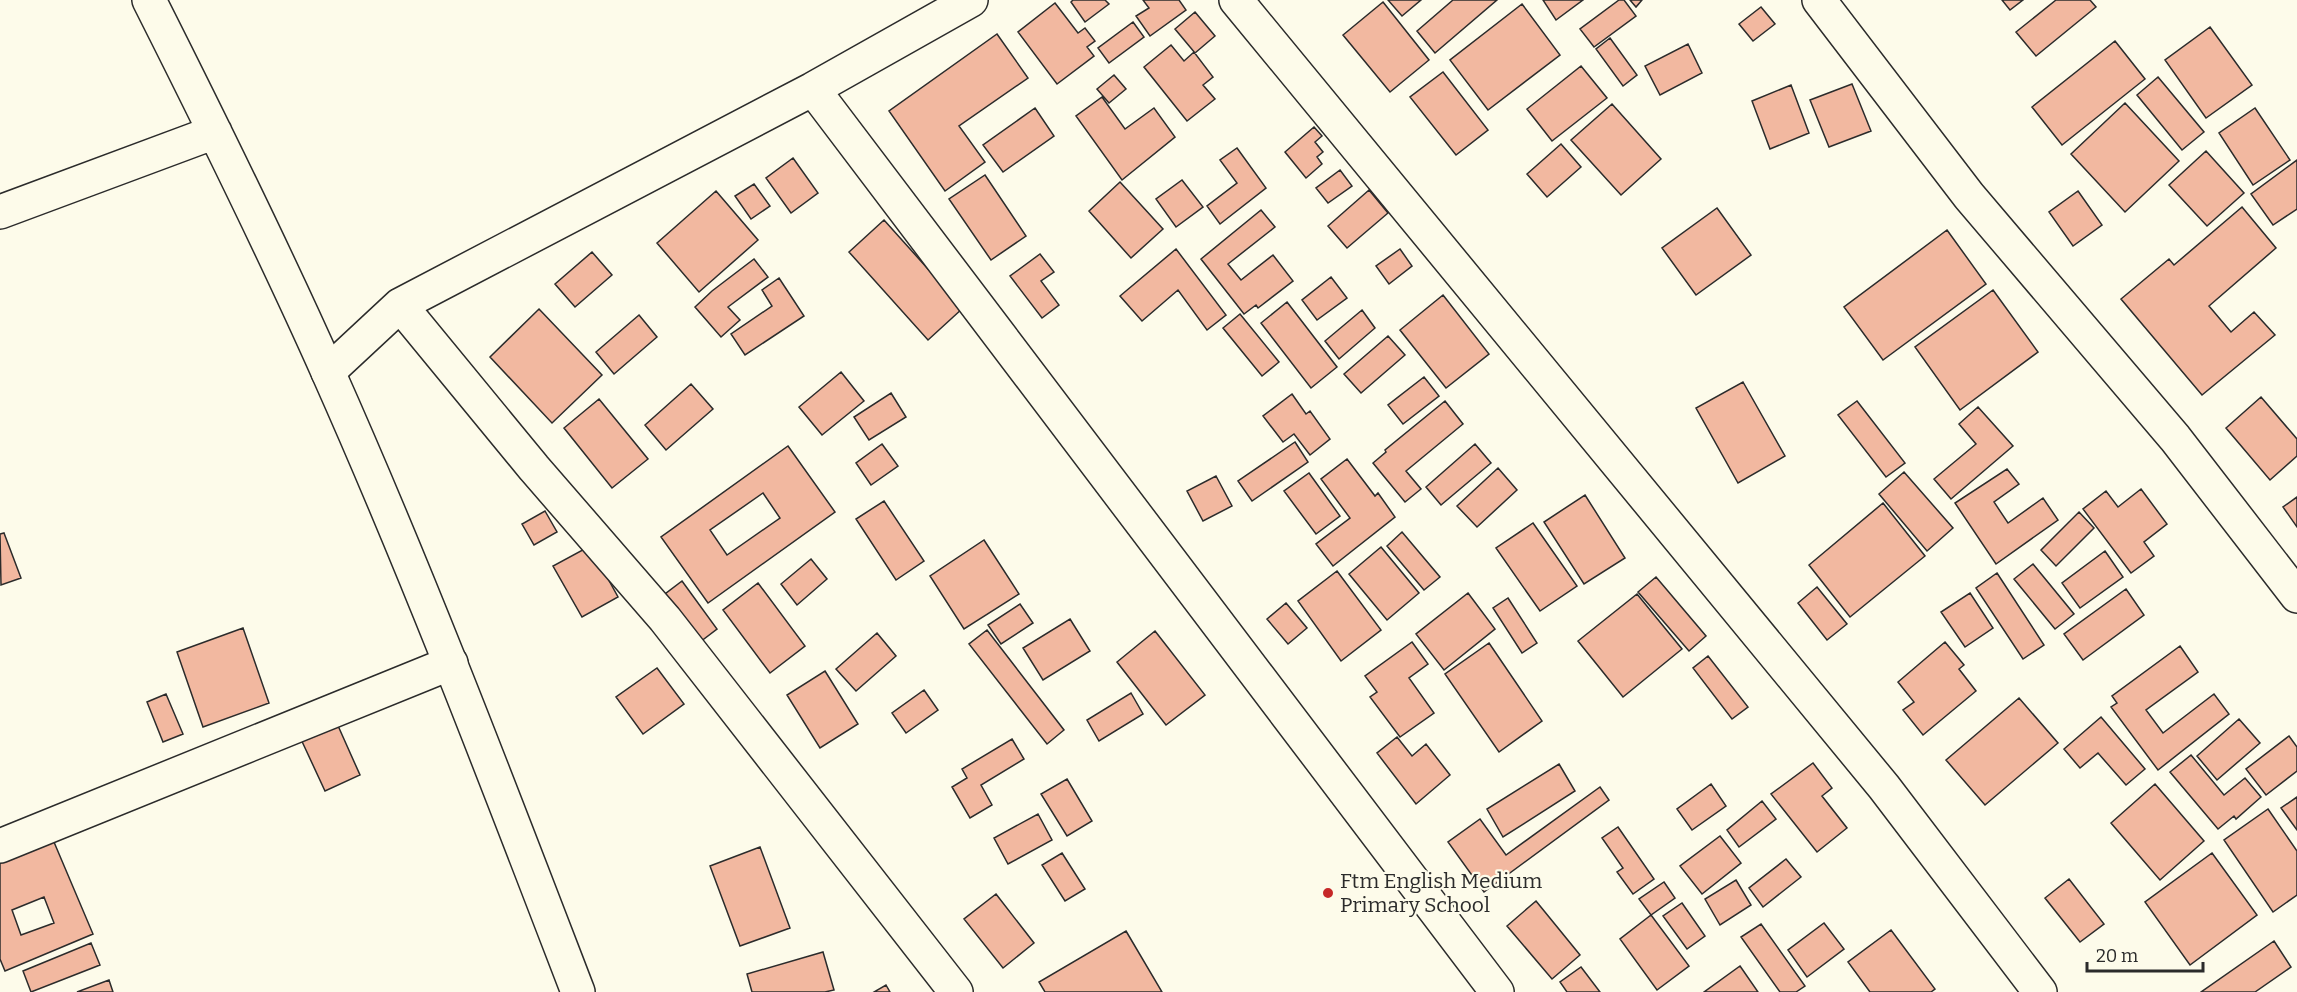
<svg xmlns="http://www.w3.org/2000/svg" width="2297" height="992" font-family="Bitter,serif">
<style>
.building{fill:#f2b8a0;stroke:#2b2b2b;stroke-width:1.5;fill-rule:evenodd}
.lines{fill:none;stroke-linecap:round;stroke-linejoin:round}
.minor-casing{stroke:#2b2b2b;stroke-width:36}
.tertiary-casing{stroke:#2b2b2b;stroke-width:36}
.minor{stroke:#fdfbea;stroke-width:33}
.tertiary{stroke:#fdfbea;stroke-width:33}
.poi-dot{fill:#c62828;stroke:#fdfbea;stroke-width:2}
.labels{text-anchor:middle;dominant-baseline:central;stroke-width:4.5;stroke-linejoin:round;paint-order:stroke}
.poi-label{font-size:21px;fill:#2b2b2b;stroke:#fdfbea;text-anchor:start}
</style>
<rect width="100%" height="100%" fill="#fdfbea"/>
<path class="building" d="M 1073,0 L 1105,0 L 1109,4 L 1085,22 L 1071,2 Z
M 1143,0 L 1179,0 L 1186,10 L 1150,36 L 1136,16 L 1149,8 Z
M 1388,0 L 1421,0 L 1402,16 Z
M 1453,0 L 1497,0 L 1435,53 L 1417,31 Z
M 1543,0 L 1583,0 L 1556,20 Z
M 1619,0 L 1624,0 L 1636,16 L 1594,47 L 1580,29 Z
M 1630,0 L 1642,0 L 1636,7 Z
M 2002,0 L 2023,0 L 2010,10 Z
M 2056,0 L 2090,0 L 2096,7 L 2036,56 L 2016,32 Z
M 1383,2 L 1429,60 L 1390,92 L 1343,35 Z
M 1055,3 L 1078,33 L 1085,28 L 1095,41 L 1087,47 L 1094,56 L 1057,84 L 1018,32 Z
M 1522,4 L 1560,55 L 1488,110 L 1450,60 Z
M 1761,7 L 1775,24 L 1753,41 L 1739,24 Z
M 1195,12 L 1215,36 L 1195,53 L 1175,29 Z
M 1133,22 L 1144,37 L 1109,63 L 1098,48 Z
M 2210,27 L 2252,85 L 2206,118 L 2165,60 Z
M 997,34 L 1028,78 L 959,126 L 985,162 L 945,191 L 889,111 Z
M 1610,38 L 1637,75 L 1623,86 L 1596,49 Z
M 2115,41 L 2145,79 L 2062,145 L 2032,107 Z
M 1688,44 L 1702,73 L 1660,95 L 1645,66 Z
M 1171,45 L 1184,61 L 1194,52 L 1213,77 L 1203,85 L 1215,99 L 1187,121 L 1144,67 Z
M 1581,66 L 1607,98 L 1552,141 L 1527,109 Z
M 1443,72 L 1488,130 L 1456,155 L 1410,97 Z
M 1114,75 L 1126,89 L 1109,103 L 1097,89 Z
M 2158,77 L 2204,132 L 2182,150 L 2137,95 Z
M 1852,84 L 1871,131 L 1829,147 L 1810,100 Z
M 1791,85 L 1809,133 L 1770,149 L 1752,101 Z
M 1102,97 L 1125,129 L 1154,108 L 1175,137 L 1122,180 L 1076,116 Z
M 2125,103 L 2179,161 L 2125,212 L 2071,154 Z
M 1612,104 L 1661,159 L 1621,195 L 1571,140 Z
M 1035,108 L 1054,136 L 1003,172 L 983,145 Z
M 2255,108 L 2290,160 L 2253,185 L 2219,133 Z
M 1314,127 L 1322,136 L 1315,142 L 1323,152 L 1317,157 L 1322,164 L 1306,178 L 1285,152 Z
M 1561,144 L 1581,167 L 1547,197 L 1527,174 Z
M 1237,148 L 1266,188 L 1220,224 L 1207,206 L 1237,183 L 1220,160 Z
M 2206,151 L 2244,193 L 2207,226 L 2169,185 Z
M 793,158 L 818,193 L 791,213 L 766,178 Z
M 2297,160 L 2297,209 L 2273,225 L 2251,194 Z
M 1340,170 L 1352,186 L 1328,203 L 1316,188 Z
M 985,175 L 1026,236 L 991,260 L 949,199 Z
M 1182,180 L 1203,207 L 1176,227 L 1156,199 Z
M 1120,182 L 1163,229 L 1131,258 L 1089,211 Z
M 754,184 L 770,206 L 751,219 L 735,196 Z
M 1369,190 L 1388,213 L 1347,248 L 1328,226 Z
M 716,191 L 758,240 L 699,292 L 657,243 Z
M 2078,191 L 2102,225 L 2073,246 L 2049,212 Z
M 2242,207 L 2276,248 L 2209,306 L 2231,332 L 2254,312 L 2275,335 L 2202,395 L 2121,299 L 2169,259 L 2174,265 Z
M 1717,208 L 1751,255 L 1696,295 L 1662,248 Z
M 1261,210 L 1275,227 L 1228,264 L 1241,280 L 1273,255 L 1293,281 L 1258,308 L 1256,305 L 1244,314 L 1201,259 Z
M 884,220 L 963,308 L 928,340 L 849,252 Z
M 1947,230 L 1986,284 L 1883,360 L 1844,307 Z
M 1176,249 L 1226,315 L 1207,330 L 1178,290 L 1142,321 L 1120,296 Z
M 1400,249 L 1412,266 L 1389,284 L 1376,266 Z
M 592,252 L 612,275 L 575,307 L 555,284 Z
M 1040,254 L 1054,272 L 1041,281 L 1059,305 L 1042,318 L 1010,276 Z
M 754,259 L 768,277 L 728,307 L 740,320 L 721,337 L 695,307 L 712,291 Z
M 1331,277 L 1347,298 L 1317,320 L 1302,300 Z
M 779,278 L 804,316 L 745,355 L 731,334 L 772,306 L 762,290 Z
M 1993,290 L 2038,352 L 1960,410 L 1915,347 Z
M 1443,295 L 1489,354 L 1446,388 L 1400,330 Z
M 1287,302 L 1337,367 L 1311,388 L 1261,323 Z
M 539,309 L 602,375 L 552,423 L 490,357 Z
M 1362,310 L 1375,328 L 1339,359 L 1325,341 Z
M 1240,314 L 1279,362 L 1262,376 L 1223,328 Z
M 639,315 L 657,337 L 614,374 L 596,352 Z
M 1388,336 L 1405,355 L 1361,393 L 1344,374 Z
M 841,372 L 864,401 L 822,435 L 799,407 Z
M 1424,377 L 1439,396 L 1403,424 L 1388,405 Z
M 1743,382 L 1785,456 L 1738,483 L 1696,408 Z
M 691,384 L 713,409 L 666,450 L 645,425 Z
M 891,393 L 906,417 L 869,440 L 854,417 Z
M 1292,394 L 1306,414 L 1310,411 L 1330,439 L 1310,455 L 1294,434 L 1283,442 L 1263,416 Z
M 2261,397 L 2297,439 L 2297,456 L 2270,480 L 2226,428 Z
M 599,399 L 648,459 L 612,488 L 564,428 Z
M 1445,401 L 1463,424 L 1406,471 L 1421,489 L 1405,502 L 1373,463 L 1386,452 L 1385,450 Z
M 1857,401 L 1905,463 L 1886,477 L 1838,415 Z
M 1978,407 L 2013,446 L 1951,499 L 1934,479 L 1976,444 L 1959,424 Z
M 1295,442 L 1308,462 L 1252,501 L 1238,481 Z
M 882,444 L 898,466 L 871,485 L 856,463 Z
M 1475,444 L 1491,463 L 1441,505 L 1426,487 Z
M 788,446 L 835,512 L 708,603 L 661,537 ZM 763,493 L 780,518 L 727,555 L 710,530 Z
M 1347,459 L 1375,496 L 1378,493 L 1395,517 L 1333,566 L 1316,544 L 1350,518 L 1321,479 Z
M 1498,468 L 1517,490 L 1477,527 L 1457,506 Z
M 2007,469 L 2019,484 L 1994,502 L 2008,523 L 2043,498 L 2058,520 L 1996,564 L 1955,503 Z
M 1904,472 L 1953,528 L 1927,551 L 1879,494 Z
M 1309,473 L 1340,516 L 1316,534 L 1284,491 Z
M 1216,476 L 1232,506 L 1203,521 L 1187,491 Z
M 2141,489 L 2167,524 L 2144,542 L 2154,556 L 2131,573 L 2083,509 L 2106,491 L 2118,507 Z
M 1585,495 L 1625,558 L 1584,584 L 1544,522 Z
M 2297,497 L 2297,527 L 2283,507 Z
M 884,501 L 924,561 L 896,580 L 856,519 Z
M 1883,503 L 1925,556 L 1850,617 L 1809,565 Z
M 545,511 L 557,532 L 534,545 L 522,524 Z
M 2079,512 L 2094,528 L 2056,566 L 2041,550 Z
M 1533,523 L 1577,586 L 1540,611 L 1496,548 Z
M 1402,532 L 1440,577 L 1424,590 L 1387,546 Z
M 4,533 L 21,578 L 1,585 L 0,534 Z
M 984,540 L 1019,594 L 964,629 L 930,576 Z
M 590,546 L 618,597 L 582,617 L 553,566 Z
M 1381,547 L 1419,593 L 1387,620 L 1349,574 Z
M 2105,551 L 2123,577 L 2080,608 L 2062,583 Z
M 811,559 L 827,579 L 797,605 L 781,584 Z
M 2033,564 L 2074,614 L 2055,629 L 2014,579 Z
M 1337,571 L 1381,630 L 1341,661 L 1298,601 Z
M 1997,573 L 2044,645 L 2023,659 L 1976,588 Z
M 1656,577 L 1706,636 L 1689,651 L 1638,592 Z
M 682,581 L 717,629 L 700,642 L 665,594 Z
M 758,583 L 805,646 L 770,673 L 723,610 Z
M 1817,587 L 1847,624 L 1827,640 L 1798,603 Z
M 2126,589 L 2144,615 L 2083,660 L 2064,634 Z
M 1468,593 L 1495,629 L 1444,670 L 1416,634 Z
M 1970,593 L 1993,628 L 1965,647 L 1941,612 Z
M 1637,594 L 1682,649 L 1623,697 L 1578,641 Z
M 1508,598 L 1537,643 L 1522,653 L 1493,608 Z
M 1286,603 L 1307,628 L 1288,644 L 1267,619 Z
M 1020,604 L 1033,623 L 1001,644 L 988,625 Z
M 1070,619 L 1090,651 L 1043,680 L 1023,648 Z
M 243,628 L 269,703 L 203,727 L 177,652 Z
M 987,630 L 1064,730 L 1047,744 L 969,644 Z
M 1155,631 L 1205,695 L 1166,725 L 1117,662 Z
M 877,633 L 896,656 L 856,691 L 836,669 Z
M 1412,642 L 1428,664 L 1409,678 L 1434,713 L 1400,737 L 1370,697 L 1377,692 L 1365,676 Z
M 1945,642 L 1964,665 L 1959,669 L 1976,691 L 1923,735 L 1903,710 L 1914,702 L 1898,682 Z
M 1489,643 L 1542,721 L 1499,752 L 1445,674 Z
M 2180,646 L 2198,672 L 2146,710 L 2163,733 L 2214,694 L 2229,714 L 2158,770 L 2111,707 L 2117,703 L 2112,696 Z
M 1708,656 L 1748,707 L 1732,719 L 1693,668 Z
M 657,668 L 684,704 L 643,734 L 616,697 Z
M 825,671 L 858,724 L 820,748 L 787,695 Z
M 924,690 L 938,710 L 906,733 L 892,713 Z
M 1131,693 L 1143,714 L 1099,741 L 1087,720 Z
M 166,694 L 183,734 L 163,742 L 147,702 Z
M 2019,698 L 2058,743 L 1985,805 L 1946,760 Z
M 2101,717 L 2145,769 L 2126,785 L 2098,753 L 2080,768 L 2064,749 Z
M 335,719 L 360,775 L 325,791 L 299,735 Z
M 2239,719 L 2260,743 L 2217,780 L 2197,756 Z
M 2289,736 L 2297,747 L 2297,771 L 2266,795 L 2246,769 Z
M 1397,737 L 1412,756 L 1426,744 L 1450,775 L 1416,804 L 1377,753 Z
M 1012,739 L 1024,759 L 981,785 L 992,805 L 970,818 L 952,787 L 967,778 L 962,769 Z
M 2191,755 L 2224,795 L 2245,778 L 2261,797 L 2236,819 L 2234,816 L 2218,829 L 2170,772 Z
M 1813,763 L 1832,788 L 1822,796 L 1847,828 L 1817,852 L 1771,794 Z
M 1559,764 L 1575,791 L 1503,837 L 1487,809 Z
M 1067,779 L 1092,821 L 1067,836 L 1041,794 Z
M 1711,784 L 1726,806 L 1692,830 L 1677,809 Z
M 2155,784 L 2204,841 L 2160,880 L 2111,823 Z
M 1600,787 L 1609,800 L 1484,892 L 1448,842 L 1480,819 L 1506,855 Z
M 2297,797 L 2297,830 L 2281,808 Z
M 1762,801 L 1776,819 L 1739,847 L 1727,830 Z
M 2268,809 L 2297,851 L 2297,895 L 2273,912 L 2224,840 Z
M 1038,814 L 1052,840 L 1008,864 L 994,838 Z
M 1618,827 L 1654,879 L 1633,894 L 1617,872 L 1623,868 L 1602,838 Z
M 51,835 L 93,934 L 5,971 L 0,959 L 0,857 ZM 44,897 L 54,923 L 21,935 L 12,910 Z
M 1720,836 L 1741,863 L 1702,894 L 1680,866 Z
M 760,847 L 790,928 L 740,946 L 710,866 Z
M 1062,853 L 1085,889 L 1065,901 L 1042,865 Z
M 2212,853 L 2257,915 L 2190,965 L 2145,902 Z
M 1786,859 L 1801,877 L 1763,907 L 1749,888 Z
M 2069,879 L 2104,924 L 2080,942 L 2045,898 Z
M 1736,880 L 1751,905 L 1720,925 L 1705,899 Z
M 1664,882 L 1675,898 L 1651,915 L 1639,899 Z
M 996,894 L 1034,943 L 1003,968 L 964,919 Z
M 1536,901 L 1580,955 L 1552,979 L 1507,926 Z
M 1682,903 L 1705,936 L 1687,949 L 1663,916 Z
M 1651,915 L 1689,966 L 1657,990 L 1620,939 Z
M 1824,923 L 1844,949 L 1807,977 L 1788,950 Z
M 1761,924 L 1805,986 L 1796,992 L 1780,992 L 1741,937 Z
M 1891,930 L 1935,989 L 1931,992 L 1870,992 L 1848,962 Z
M 1126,931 L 1162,992 L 1045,992 L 1039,982 Z
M 2274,941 L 2291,967 L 2255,992 L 2201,992 Z
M 91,943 L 100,965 L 31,992 L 23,971 Z
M 823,952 L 834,990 L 825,992 L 752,992 L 747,974 Z
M 1740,966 L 1758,992 L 1704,992 Z
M 1581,967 L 1600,992 L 1567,992 L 1560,982 Z
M 109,980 L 113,992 L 77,992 Z
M 886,985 L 890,992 L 874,992 Z"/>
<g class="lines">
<defs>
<path id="minor" d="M 1236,0 L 1884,787 L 2040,992
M 1819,0 L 1969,196 L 2175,438 L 2297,596
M 813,89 L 1497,992
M 400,305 L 534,468 L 665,619 L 956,992
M 328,372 L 400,305 L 813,89 L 971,0
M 0,846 L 451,663"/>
<path id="tertiary" d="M 149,0 C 211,123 272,246 328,372 C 419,576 498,784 578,992
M 0,212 L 215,132"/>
</defs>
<use href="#minor" class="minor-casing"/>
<use href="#tertiary" class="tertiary-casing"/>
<use href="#minor" class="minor"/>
<use href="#tertiary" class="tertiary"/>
</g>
<circle class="poi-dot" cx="1328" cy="893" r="6"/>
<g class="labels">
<g class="poi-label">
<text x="1340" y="881">Ftm English Medium<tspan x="1340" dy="24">Primary School</tspan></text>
</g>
</g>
<path d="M2087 962v9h116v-9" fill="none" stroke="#2b2b2b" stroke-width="3"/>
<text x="2096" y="962" font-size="18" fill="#2b2b2b" stroke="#fdfbea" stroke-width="4.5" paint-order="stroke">20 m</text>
</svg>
